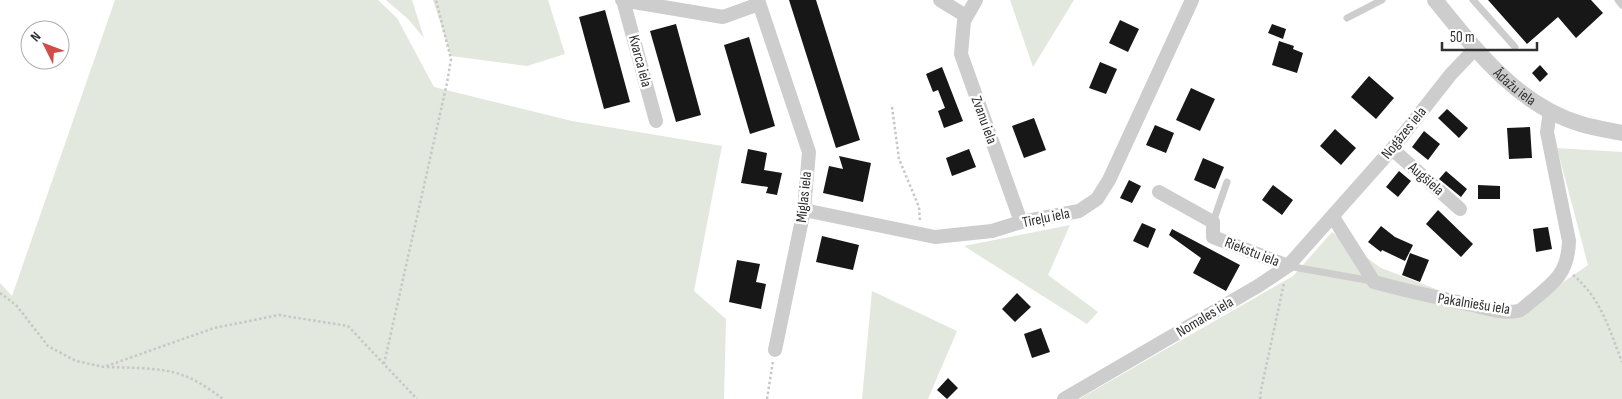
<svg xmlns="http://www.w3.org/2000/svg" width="1622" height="399" font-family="'Sofia Sans Condensed',sans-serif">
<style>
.green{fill:#e2e8dd}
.building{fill:#171717}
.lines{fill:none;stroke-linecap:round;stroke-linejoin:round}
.path{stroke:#c7c7c7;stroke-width:2.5;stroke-dasharray:2.5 2.5;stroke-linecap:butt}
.service{stroke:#cdcdcd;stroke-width:7}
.minor{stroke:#cdcdcd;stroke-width:14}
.tertiary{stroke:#cdcdcd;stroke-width:16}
.labels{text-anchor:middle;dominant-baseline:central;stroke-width:5;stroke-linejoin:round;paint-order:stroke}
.street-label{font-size:15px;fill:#303030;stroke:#fff}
</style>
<rect width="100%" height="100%" fill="#fff"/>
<path class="green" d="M 115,0 L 378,0 L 397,18 L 434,87 L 572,121 L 722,146 L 694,291 L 726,319 L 724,399 L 0,399 L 0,283 L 12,296 Z
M 386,0 L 412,0 L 424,38 L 408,19 Z
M 433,0 L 548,0 L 565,54 L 527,66 L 451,56 Z
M 1010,0 L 1074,0 L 1033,67 Z
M 1557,148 L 1622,152 L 1622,399 L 1079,399 L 1293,276 L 1332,232 L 1381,268 L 1511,318 L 1588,265 Z
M 1070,225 L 1048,275 L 1098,312 L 1087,324 L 964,246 Z
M 872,291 L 957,331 L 928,399 L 862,399 Z"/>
<path class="building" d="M 789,0 L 816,0 L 860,140 L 836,148 Z
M 1488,0 L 1591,0 L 1603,13 L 1576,38 L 1558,17 L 1527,44 Z
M 605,10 L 630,102 L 604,109 L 579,17 Z
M 1120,20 L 1139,29 L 1128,52 L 1109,43 Z
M 676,24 L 701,115 L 676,122 L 650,31 Z
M 1272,24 L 1286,29 L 1283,39 L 1268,33 Z
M 749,37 L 775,126 L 750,134 L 724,45 Z
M 1279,41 L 1294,46 L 1293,49 L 1303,53 L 1297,73 L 1272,65 Z
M 1100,62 L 1117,69 L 1106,94 L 1089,88 Z
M 1540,65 L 1548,74 L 1540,82 L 1532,73 Z
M 942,67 L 963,121 L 944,128 L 938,111 L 945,108 L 938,90 L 933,92 L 926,74 Z
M 1369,76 L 1394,98 L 1376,119 L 1351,97 Z
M 1191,88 L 1215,99 L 1200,131 L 1176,120 Z
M 1447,109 L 1468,128 L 1459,138 L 1438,118 Z
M 1034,118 L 1046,150 L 1024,158 L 1012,126 Z
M 1155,125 L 1174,133 L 1166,153 L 1146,145 Z
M 1530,127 L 1532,158 L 1509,159 L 1507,128 Z
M 1335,129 L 1356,148 L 1341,165 L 1320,146 Z
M 1424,131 L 1440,144 L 1428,160 L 1412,147 Z
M 748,149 L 767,153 L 764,170 L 782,173 L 777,195 L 766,193 L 768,187 L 741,183 Z
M 969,149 L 976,167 L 952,176 L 946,158 Z
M 839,156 L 871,163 L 863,202 L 823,193 L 829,166 L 843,169 Z
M 1203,158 L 1224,167 L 1215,189 L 1194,180 Z
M 1399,171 L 1411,181 L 1398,197 L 1386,187 Z
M 1446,171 L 1467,189 L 1461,197 L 1439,179 Z
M 1129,180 L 1141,186 L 1132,203 L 1120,198 Z
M 1273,185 L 1293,200 L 1282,215 L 1262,200 Z
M 1478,185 L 1500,186 L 1500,199 L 1478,199 Z
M 1438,210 L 1473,244 L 1461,257 L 1426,224 Z
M 1142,223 L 1156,229 L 1148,248 L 1133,241 Z
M 1381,226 L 1395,237 L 1413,245 L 1405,261 L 1382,250 L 1381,252 L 1368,242 Z
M 1548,227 L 1552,249 L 1536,252 L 1533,229 Z
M 1172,229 L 1240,265 L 1226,291 L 1193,273 L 1201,258 L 1169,235 Z
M 822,236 L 859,245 L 853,270 L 816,262 Z
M 1410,253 L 1429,260 L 1420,282 L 1402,275 Z
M 737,260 L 760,264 L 756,282 L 766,284 L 761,309 L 729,302 Z
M 1017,293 L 1031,307 L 1015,322 L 1002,309 Z
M 1041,328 L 1050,352 L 1032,358 L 1024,334 Z
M 948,378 L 958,388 L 947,399 L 937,390 Z"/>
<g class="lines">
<path class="path" d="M 892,107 L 899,159 L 919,207 L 920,222
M 1573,275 C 1601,298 1609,329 1622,362
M 0,293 L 16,305 L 48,346 L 76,361 L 104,367 L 214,328 L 279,315 L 348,326 L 417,399
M 384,364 L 447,83 L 451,59 L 436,0
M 107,367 C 129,368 162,367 182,375 C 197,380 211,390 223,399
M 767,399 L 773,361
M 1260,399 L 1261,390 L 1284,283"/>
<path class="service" d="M 1473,0 L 1515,47
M 1618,0 L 1622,5
M 1347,18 L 1382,0
M 1213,222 L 1227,182
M 1288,266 L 1372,281"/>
<path class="minor" d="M 622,0 L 723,17 L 759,4
M 623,0 L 656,121
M 758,0 L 809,152 L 804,210 L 775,350
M 940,0 L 966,16
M 976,0 L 964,21 L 961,54 L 1021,222
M 1392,149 L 1460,209
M 1159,192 L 1213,222 L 1213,237 L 1288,266
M 804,210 L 935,237 L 992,231 L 1021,222 L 1079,211 L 1097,199 L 1109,180 L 1192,0
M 1333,217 L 1374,282 C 1407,291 1439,298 1472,305 C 1486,308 1503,314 1518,311 C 1523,310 1528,303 1533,300 C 1556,281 1568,272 1569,241 L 1547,132 L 1550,111
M 1064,399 L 1258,286 L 1288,266 L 1392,149 L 1451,74 L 1475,49"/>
<path class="tertiary" id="s1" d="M 1435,0 C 1475,49 1517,105 1581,124 C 1594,128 1608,130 1622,133"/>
</g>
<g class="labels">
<g class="street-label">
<text transform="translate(640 61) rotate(75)">Kvarca iela</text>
<text stroke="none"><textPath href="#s1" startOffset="118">Ādažu iela</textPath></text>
<text transform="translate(984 120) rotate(70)">Zvanu iela</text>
<text transform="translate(1404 133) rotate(-51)">Nogāzes iela</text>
<text transform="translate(1426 179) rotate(41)">Augšiela</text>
<text transform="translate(804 197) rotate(-84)">Miglas iela</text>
<text transform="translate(1046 218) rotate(-12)">Tīreļu iela</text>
<text transform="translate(1252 252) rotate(21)">Riekstu iela</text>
<text transform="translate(1474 304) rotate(9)">Pakalniešu iela</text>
<text transform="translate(1205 317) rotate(-31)">Nomales iela</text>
</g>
</g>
<g transform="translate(45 45) rotate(312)"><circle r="24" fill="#ffffff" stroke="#acacac"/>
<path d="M0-4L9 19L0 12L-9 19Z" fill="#d14b49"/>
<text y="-8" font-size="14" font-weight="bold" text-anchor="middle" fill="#303030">N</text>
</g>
<path d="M1442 42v8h95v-8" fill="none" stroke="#303030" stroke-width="2.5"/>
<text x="1450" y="42" font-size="15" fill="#303030" stroke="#ffffff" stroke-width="4" paint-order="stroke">50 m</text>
</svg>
